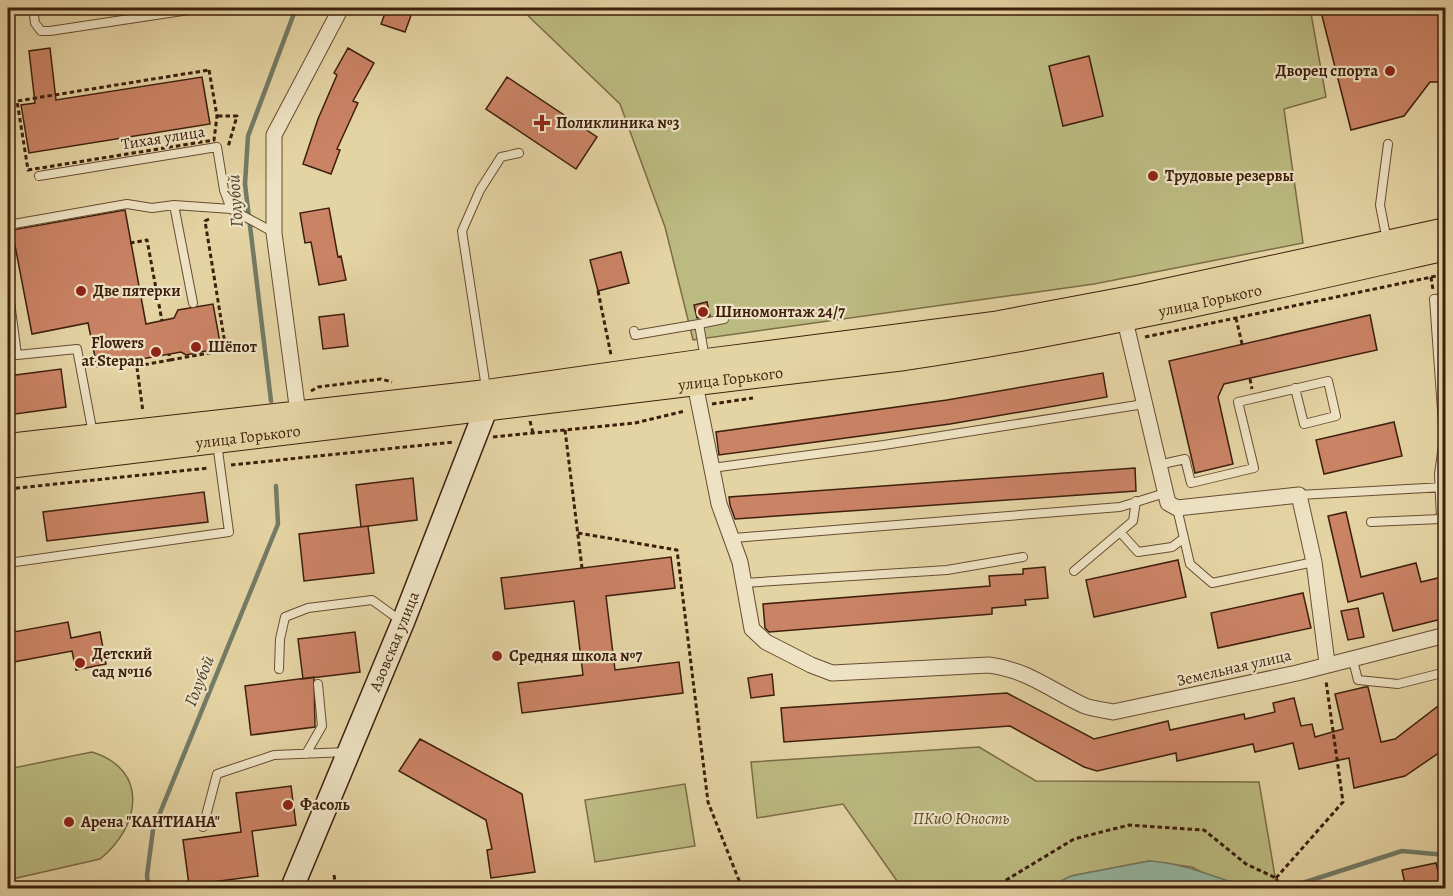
<svg xmlns="http://www.w3.org/2000/svg" width="1453" height="896" font-family="Alegreya,serif">
<style>
.green{fill:#bbba80;stroke:#7c6c46;stroke-width:1.5}
.water{fill:#96b8a2;stroke:#737b66;stroke-width:1.5}
.lines{fill:none;stroke-linecap:round;stroke-linejoin:round}
.stream{stroke:#737b66;stroke-width:4.5}
.building{fill:#ca8365;stroke:#3e1f0d;stroke-width:1.5}
.lane-casing{stroke:#684c32;stroke-width:10}
.street-casing{stroke:#684c32;stroke-width:17}
.secondary-casing{stroke:#3e1f0d;stroke-width:25}
.primary-casing{stroke:#3e1f0d;stroke-width:26}
.path{stroke:#3e1f0d;stroke-width:3;stroke-dasharray:4.5 3;stroke-linecap:butt}
.lane{stroke:#ede2c3;stroke-width:8}
.street{stroke:#ede2c3;stroke-width:15}
.secondary{stroke:#ede2c3;stroke-width:22}
.primary{stroke:#e4d3a3;stroke-width:24}
.poi-dot{fill:#8f2418;stroke:#ede2c3;stroke-width:2}
.labels{text-anchor:middle;dominant-baseline:central;stroke-width:4.5;stroke-linejoin:round;paint-order:stroke}
.poi-label{font-size:16px;font-weight:bold;fill:#3e1f0d;stroke:#ede2c3;text-anchor:start}
.street-label{font-size:16px;fill:#3e1f0d;stroke:#ede2c3}
.park-label{font-size:16px;font-style:italic;fill:#5d462a;stroke:#ede2c3}
.water-label{font-size:18px;font-style:italic;fill:#544532;stroke:#ede2c3}
</style>
<rect width="100%" height="100%" fill="#e4d3a3"/>
<filter id="stains"><feTurbulence type="fractalNoise" baseFrequency=".00333" numOctaves="4"/><feColorMatrix values="0 0 0 0 .2 0 0 0 0 .09 0 0 0 0 .02 0 0 0 .5 -.17"/></filter>
<radialGradient id="worn" r=".72"><stop offset=".6" stop-color="#630" stop-opacity="0"/><stop offset="1" stop-color="#630" stop-opacity=".3"/></radialGradient>
<path class="green" d="M 520,8 L 1310,8 L 1326,97 L 1284,109 L 1303,243 L 1094,284 L 693,340 L 665,227 L 620,104 Z
M 979,747 L 1036,781 L 1259,782 L 1277,888 L 1250,888 L 1209,876 L 1192,867 L 1149,861 L 1071,876 L 1047,888 L 902,888 L 843,804 L 757,818 L 751,762 Z
M 92,752 C 150,770 140,827 100,859 L 8,880 L 8,769 Z
M 685,784 L 695,846 L 595,862 L 585,800 Z"/>
<path class="water" d="M 1149,861 C 1186,863 1215,878 1250,888 L 1047,888 L 1071,876 Z"/>
<g class="lines">
<path class="stream" d="M 271,401 L 245,184 L 248,136 L 296,8
M 148,888 L 147,875 L 153,830 L 278,524 L 276,486
M 1287,888 L 1402,851 L 1446,855"/>
</g>
<path class="building" d="M 387,8 L 413,10 L 405,32 L 381,24 Z
M 1320,8 L 1446,8 L 1446,77 L 1440,82 L 1430,82 L 1404,116 L 1351,130 Z
M 50,48 L 56,100 L 202,77 L 210,124 L 29,153 L 21,105 L 35,103 L 29,51 Z
M 348,48 L 374,63 L 353,101 L 358,103 L 337,149 L 340,150 L 331,174 L 303,164 L 318,119 L 337,75 L 334,73 Z
M 1089,56 L 1103,116 L 1063,126 L 1049,66 Z
M 507,77 L 597,137 L 576,169 L 486,109 Z
M 329,208 L 338,257 L 341,256 L 346,280 L 319,285 L 311,242 L 305,243 L 300,213 Z
M 125,210 L 146,324 L 174,318 L 178,310 L 213,304 L 221,348 L 186,355 L 181,352 L 97,367 L 88,323 L 32,334 L 12,230 Z
M 621,252 L 629,283 L 598,291 L 590,260 Z
M 707,302 L 710,316 L 697,318 L 694,305 Z
M 344,314 L 348,346 L 323,349 L 319,317 Z
M 1370,315 L 1377,350 L 1224,384 L 1218,397 L 1233,464 L 1195,473 L 1169,361 Z
M 61,369 L 66,407 L 8,415 L 8,376 Z
M 1103,373 L 1107,397 L 950,424 L 719,455 L 716,432 L 947,400 Z
M 1394,422 L 1402,456 L 1324,474 L 1316,440 Z
M 1135,468 L 1136,491 L 735,519 L 730,505 L 729,497 Z
M 413,478 L 417,520 L 361,527 L 356,485 Z
M 204,492 L 208,522 L 47,541 L 43,512 Z
M 1346,512 L 1361,577 L 1416,563 L 1421,582 L 1446,576 L 1446,618 L 1393,631 L 1383,593 L 1348,602 L 1328,516 Z
M 368,526 L 374,573 L 304,581 L 299,534 Z
M 671,557 L 675,588 L 606,596 L 615,670 L 679,662 L 683,693 L 522,713 L 518,683 L 583,675 L 574,601 L 505,609 L 501,578 Z
M 1178,560 L 1186,597 L 1094,617 L 1086,580 Z
M 1045,567 L 1048,598 L 1025,600 L 1026,605 L 992,608 L 992,614 L 769,632 L 765,628 L 763,604 L 990,586 L 989,576 L 1023,574 L 1023,569 Z
M 1303,593 L 1311,628 L 1218,648 L 1211,613 Z
M 1358,608 L 1364,637 L 1348,640 L 1341,611 Z
M 68,622 L 71,638 L 100,632 L 106,664 L 76,670 L 72,651 L 8,663 L 8,633 Z
M 355,632 L 360,672 L 303,679 L 298,639 Z
M 772,674 L 774,695 L 751,698 L 748,678 Z
M 314,677 L 315,727 L 251,735 L 245,686 Z
M 1365,687 L 1368,687 L 1381,742 L 1395,739 L 1446,700 L 1446,748 L 1405,776 L 1354,788 L 1349,758 L 1299,769 L 1293,743 L 1255,752 L 1253,744 L 1177,761 L 1176,753 L 1097,771 L 1084,767 L 1010,726 L 784,742 L 781,708 L 1007,693 L 1094,739 L 1168,721 L 1170,730 L 1244,714 L 1245,719 L 1275,712 L 1273,703 L 1294,698 L 1301,726 L 1312,724 L 1315,737 L 1343,729 L 1335,694 Z
M 420,739 L 522,794 L 535,872 L 491,878 L 487,850 L 492,849 L 486,820 L 399,771 Z
M 291,786 L 296,825 L 252,831 L 258,876 L 189,885 L 183,840 L 241,832 L 236,793 Z
M 1436,863 L 1441,883 L 1406,888 L 1402,870 Z"/>
<g class="lines">
<defs>
<path id="lane" d="M 33,8 L 35,23 L 41,31 L 50,31 L 202,8
M 39,176 L 217,147 L 224,190 L 231,209 L 273,232
M 174,205 L 193,303
M 8,225 L 127,204 L 152,208 L 174,205 L 231,209
M 1387,241 L 1380,205 L 1388,144
M 8,287 L 17,355 L 77,349 L 93,434
M 634,331 L 635,335 L 699,324
M 705,359 L 699,324 L 724,319
M 486,388 L 462,231 L 480,190 L 501,157 L 519,153
M 1158,465 L 1185,459 L 1191,483 L 1254,468 L 1238,402 L 1328,381 L 1336,416 L 1304,424 L 1295,388
M 712,468 L 884,445 L 1144,404
M 1299,495 L 1444,487
M 1177,508 L 1190,564 L 1212,583 L 1314,562
M 1371,522 L 1441,519 L 1439,474 L 1444,438 L 1434,299 L 1446,298
M 1120,532 L 1138,552 L 1172,547 L 1184,538
M 734,538 L 1120,507 L 1165,493
M 8,563 L 229,532 L 217,443
M 1074,571 L 1133,521 L 1136,501
M 744,583 L 947,570 L 1023,557
M 1352,657 L 1358,680 L 1398,684 L 1446,672
M 279,669 L 280,639 L 285,617 L 308,608 L 372,600 L 401,621
M 306,754 L 322,726 L 318,684
M 203,827 L 217,774 L 274,755 L 347,752"/>
<path id="street" d="M 1123,312 L 1168,503 L 1177,508 L 1299,495 L 1314,562 L 1327,663
M 695,384 L 719,504 L 740,562 L 752,629 L 766,642 L 811,665 L 832,673 L 989,665 C 1028,670 1050,690 1085,706 C 1094,709 1104,710 1113,712 L 1297,673 L 1446,635
M 298,413 L 274,233 L 274,135 L 341,8"/>
<g id="secondary">
<path id="s1" d="M 292,888 L 403,622 L 486,409 L 487,392"/>
</g>
<g id="primary">
<path d="M 8,446 L 487,392 L 706,361 L 994,324 L 1142,296 L 1446,230"/>
<path id="s2" d="M 8,466 L 905,358 C 1087,331 1266,289 1446,248"/>
</g>
</defs>
<use href="#lane" class="lane-casing"/>
<use href="#street" class="street-casing"/>
<use href="#secondary" class="secondary-casing"/>
<use href="#primary" class="primary-casing"/>
<path class="path" d="M 209,70 L 217,116 L 214,140 L 28,170 L 17,101 Z
M 218,116 L 237,116 L 228,147
M 130,243 L 147,240 L 162,321
M 1431,277 L 1433,290
M 598,291 L 611,355
M 1236,318 L 1242,344
M 1145,337 L 1446,274
M 136,360 L 143,412
M 170,360 L 226,350 L 205,221 L 209,219
M 137,366 L 170,360 L 169,354
M 1250,379 L 1252,389
M 311,391 L 318,387 L 381,379 L 392,382
M 712,404 L 753,398
M 530,421 L 533,433
M 565,430 L 582,568
M 493,437 L 635,423 L 685,411
M 231,465 L 454,442
M 8,489 L 209,468
M 578,533 L 677,550 L 708,802 L 742,888
M 334,875 L 336,888
M 1276,878 L 1343,802 L 1326,681
M 993,888 L 1074,839 L 1129,825 L 1204,830 L 1246,864 L 1276,878 L 1281,888"/>
<use href="#lane" class="lane"/>
<use href="#street" class="street"/>
<use href="#secondary" class="secondary"/>
<use href="#primary" class="primary"/>
</g>
<g class="poi-dot">
<circle cx="1390" cy="71" r="6"/>
<path d="M539 114h6v6h6v6h-6v6h-6v-6h-6v-6h6z"/>
<circle cx="1153" cy="176" r="6"/>
<circle cx="81" cy="291" r="6"/>
<circle cx="703" cy="312" r="6"/>
<circle cx="196" cy="347" r="6"/>
<circle cx="156" cy="352" r="6"/>
<circle cx="497" cy="656" r="6"/>
<circle cx="80" cy="663" r="6"/>
<circle cx="288" cy="805" r="6"/>
<circle cx="69" cy="822" r="6"/>
</g>
<g class="labels">
<g class="poi-label">
<text x="1378" y="71" text-anchor="end">Дворец спорта</text>
<text x="556" y="123">Поликлиника №3</text>
<text x="1165" y="176">Трудовые резервы</text>
<text x="93" y="291">Две пятерки</text>
<text x="715" y="312">Шиномонтаж 24/7</text>
<text x="144" y="343" text-anchor="end">Flowers<tspan x="144" dy="18">at Stepan</tspan></text>
<text x="208" y="347">Шёпот</text>
<text x="92" y="654">Детский<tspan x="92" dy="18">сад №116</tspan></text>
<text x="509" y="656">Средняя школа №7</text>
<text x="300" y="805">Фасоль</text>
<text x="81" y="822">Арена "КАНТИАНА"</text>
</g>
<g class="street-label">
<text transform="translate(163 138) rotate(-9)">Тихая улица</text>
<text stroke="none"><textPath href="#s2" startOffset="1214">улица Горького</textPath></text>
<text stroke="none"><textPath href="#s2" startOffset="728">улица Горького</textPath></text>
<text stroke="none"><textPath href="#s2" startOffset="242">улица Горького</textPath></text>
<text stroke="none"><textPath href="#s1" startOffset="267">Азовская улица</textPath></text>
<text transform="translate(1234 668) rotate(-13)">Земельная улица</text>
</g>
<g class="park-label">
<text x="961" y="819">ПКиО Юность</text>
</g>
<g class="water-label">
<text transform="translate(235 201) rotate(-94)">Голубой</text>
<text transform="translate(199 681) rotate(-68)">Голубой</text>
</g>
</g>
<rect width="1453" height="896" fill="none" stroke="#e4d3a3" stroke-width="30"/>
<rect x="9" y="9" width="1435" height="878" fill="none" stroke="#3e1f0d" stroke-width="3"/>
<rect x="15" y="15" width="1423" height="866" fill="none" stroke="#3e1f0d" stroke-width="1.5"/>
<rect width="100%" height="100%" filter="url(#stains)"/>
<rect width="100%" height="100%" fill="url(#worn)"/>
</svg>
